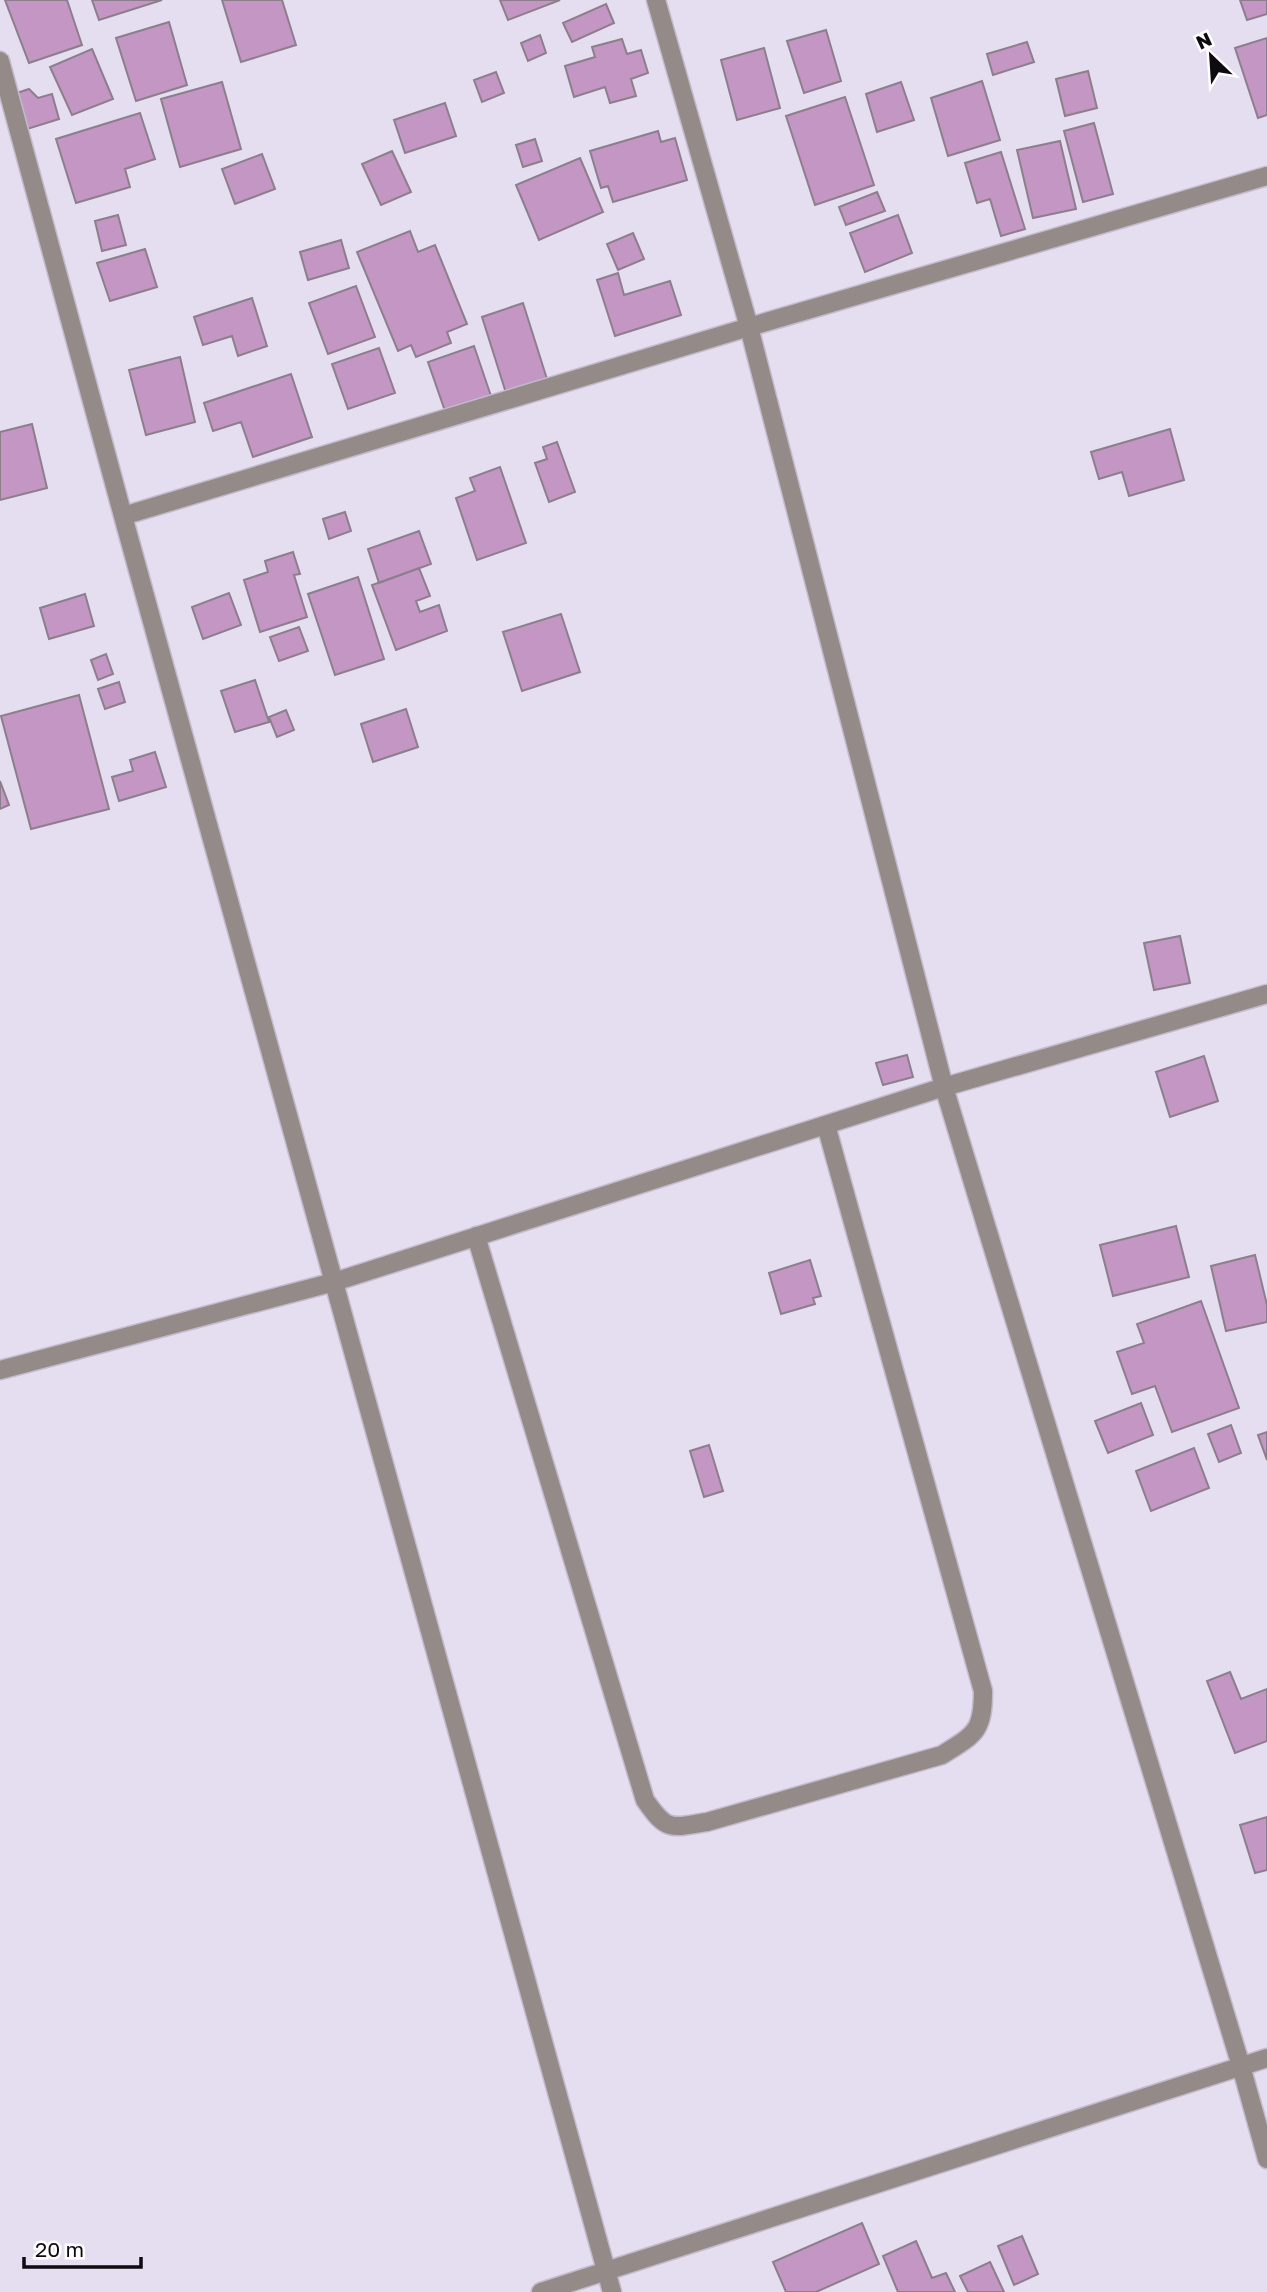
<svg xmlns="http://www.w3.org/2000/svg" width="1267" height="2292" font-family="'Golos Text',sans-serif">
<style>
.building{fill:#c396c3;stroke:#8d7e8c;stroke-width:2}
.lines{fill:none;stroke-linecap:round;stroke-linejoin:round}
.minor-casing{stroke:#c2bbcc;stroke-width:21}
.minor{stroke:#948a88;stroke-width:18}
</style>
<rect width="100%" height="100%" fill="#e5ddf0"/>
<path class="building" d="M 5,0 L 67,0 L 82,45 L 29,63 Z
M 92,0 L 162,0 L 99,20 Z
M 222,0 L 282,0 L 296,45 L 241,62 Z
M 500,0 L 560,0 L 508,20 Z
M 1240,0 L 1267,0 L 1267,14 L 1247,20 Z
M 606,4 L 614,23 L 572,42 L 563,23 Z
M 169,22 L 187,85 L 136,101 L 116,38 Z
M 826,30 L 841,81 L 804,93 L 787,41 Z
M 540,35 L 546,53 L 528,61 L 521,43 Z
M 1267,38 L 1267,115 L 1258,118 L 1235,48 Z
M 622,39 L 627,54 L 641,50 L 648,73 L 631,79 L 636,96 L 610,103 L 605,87 L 574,97 L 565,66 L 595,57 L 592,47 Z
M 1027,42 L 1034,62 L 993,75 L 987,54 Z
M 764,48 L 780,108 L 737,120 L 721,60 Z
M 92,49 L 113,99 L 72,115 L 50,67 Z
M 1088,71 L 1097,108 L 1065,116 L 1056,79 Z
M 496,72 L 504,93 L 482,102 L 474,80 Z
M 982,81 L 1000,140 L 948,156 L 931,98 Z
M 222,82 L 241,149 L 180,167 L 161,99 Z
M 901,82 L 914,120 L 877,132 L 866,94 Z
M 29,89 L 38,98 L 52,94 L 59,119 L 27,129 L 17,93 Z
M 845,97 L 874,185 L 815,205 L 786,116 Z
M 445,103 L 456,136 L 405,153 L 394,120 Z
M 140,113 L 155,159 L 125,169 L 130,187 L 76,203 L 56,139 Z
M 1094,123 L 1113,194 L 1083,202 L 1064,131 Z
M 658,131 L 661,142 L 675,138 L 687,180 L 613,202 L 608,186 L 601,188 L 590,151 Z
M 535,139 L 542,161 L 523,167 L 516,145 Z
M 1060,141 L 1076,209 L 1033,218 L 1017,150 Z
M 392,151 L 411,192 L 381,205 L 362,164 Z
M 1001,152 L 1025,229 L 1001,236 L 990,199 L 977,203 L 965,163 Z
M 262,154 L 275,189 L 235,204 L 222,169 Z
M 580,158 L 603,212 L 539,240 L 516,185 Z
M 877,192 L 885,211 L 846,225 L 839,207 Z
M 118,215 L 126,245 L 102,251 L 95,221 Z
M 898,215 L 912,253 L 865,272 L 850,233 Z
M 410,231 L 418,252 L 435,245 L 467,324 L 447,332 L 451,343 L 416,357 L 411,345 L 398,351 L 357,252 Z
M 633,233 L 644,259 L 618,270 L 607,244 Z
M 341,240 L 349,268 L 308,280 L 300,252 Z
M 145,249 L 157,287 L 110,301 L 97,263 Z
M 618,273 L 624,295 L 670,281 L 681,315 L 615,336 L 597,280 Z
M 356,286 L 375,337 L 328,354 L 309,303 Z
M 252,298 L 267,346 L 238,356 L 232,336 L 203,345 L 194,317 Z
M 523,303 L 547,379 L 506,393 L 482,317 Z
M 474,346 L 491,396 L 445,411 L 428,362 Z
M 379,348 L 395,393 L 348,409 L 332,364 Z
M 180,357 L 195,422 L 146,435 L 129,370 Z
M 291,374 L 312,437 L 253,457 L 241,422 L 213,431 L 204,403 Z
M 32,424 L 47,488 L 0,500 L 0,432 Z
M 1170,429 L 1184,480 L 1129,496 L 1122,472 L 1099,479 L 1091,452 Z
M 557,442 L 575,492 L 549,502 L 535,463 L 547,459 L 543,447 Z
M 500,467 L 526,543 L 477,560 L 456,498 L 475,491 L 470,478 Z
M 345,512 L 351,531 L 329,539 L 323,519 Z
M 419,531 L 431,564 L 379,583 L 368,549 Z
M 293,552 L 300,574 L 294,575 L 307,617 L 260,632 L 244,580 L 268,572 L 265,561 Z
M 419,568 L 430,596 L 416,601 L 420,612 L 439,605 L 447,631 L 396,650 L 372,585 Z
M 358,577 L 384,659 L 335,675 L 308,594 Z
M 229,593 L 241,625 L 203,639 L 192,607 Z
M 85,594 L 94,626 L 49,639 L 40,608 Z
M 561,614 L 580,672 L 522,691 L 503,632 Z
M 299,627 L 308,651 L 279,661 L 270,637 Z
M 106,654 L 113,674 L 98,680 L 91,660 Z
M 255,680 L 269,722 L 235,732 L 221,691 Z
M 119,682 L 125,702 L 105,709 L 98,689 Z
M 79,695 L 109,809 L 31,829 L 1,716 Z
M 406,709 L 418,747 L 373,762 L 361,724 Z
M 286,710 L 294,730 L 277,737 L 269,717 Z
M 155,752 L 166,787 L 119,801 L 112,777 L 133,771 L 130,760 Z
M 0,781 L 9,805 L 0,809 Z
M 1180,936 L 1190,983 L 1154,990 L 1144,943 Z
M 907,1055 L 913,1077 L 883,1085 L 876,1063 Z
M 1204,1056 L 1218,1101 L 1170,1117 L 1156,1072 Z
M 1176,1226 L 1189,1277 L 1113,1296 L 1100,1245 Z
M 1255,1255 L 1267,1305 L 1267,1322 L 1226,1331 L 1211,1266 Z
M 810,1260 L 821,1296 L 813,1298 L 815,1304 L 781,1314 L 769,1273 Z
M 1201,1301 L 1239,1408 L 1172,1432 L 1155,1386 L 1132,1394 L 1117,1352 L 1144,1343 L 1137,1324 Z
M 1141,1403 L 1153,1435 L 1108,1453 L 1095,1421 Z
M 1231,1425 L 1241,1453 L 1219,1462 L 1208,1434 Z
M 1267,1432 L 1267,1460 L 1258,1435 Z
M 709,1445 L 723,1491 L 704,1497 L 690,1451 Z
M 1194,1448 L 1209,1488 L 1151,1511 L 1136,1471 Z
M 1230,1672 L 1241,1699 L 1267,1689 L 1267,1741 L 1235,1753 L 1207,1681 Z
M 1267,1817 L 1267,1870 L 1255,1873 L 1240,1825 Z
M 862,2223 L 879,2264 L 816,2292 L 786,2292 L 773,2262 Z
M 1022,2236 L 1038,2274 L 1014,2285 L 998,2246 Z
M 916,2241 L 932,2278 L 946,2273 L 955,2292 L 898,2292 L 883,2256 Z
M 990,2262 L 1004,2292 L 968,2292 L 960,2276 Z"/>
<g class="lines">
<defs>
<path id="minor" d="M 656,0 L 749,327 L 944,1087 L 1241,2066 L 1267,2159
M 0,61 L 123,516 L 612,2292
M 123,516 L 749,327 L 1267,176
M 476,1236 L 645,1800 C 667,1832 671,1828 707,1822 L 942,1755 C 975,1734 983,1732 983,1691 L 826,1125
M 0,1370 L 334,1282 L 944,1087 L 1267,994
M 541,2292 L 1267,2058"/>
</defs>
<use href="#minor" class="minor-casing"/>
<use href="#minor" class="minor"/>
</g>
<g transform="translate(1211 56) rotate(335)" stroke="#ffffff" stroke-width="5" paint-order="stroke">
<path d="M0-5L12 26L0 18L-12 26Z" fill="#0d0a10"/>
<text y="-10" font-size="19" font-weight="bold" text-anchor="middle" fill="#0d0a10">N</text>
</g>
<path d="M24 2257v10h117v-10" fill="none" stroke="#0d0a10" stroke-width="3.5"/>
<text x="35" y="2257" font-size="21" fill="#0d0a10" stroke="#ffffff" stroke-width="5" paint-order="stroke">20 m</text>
</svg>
